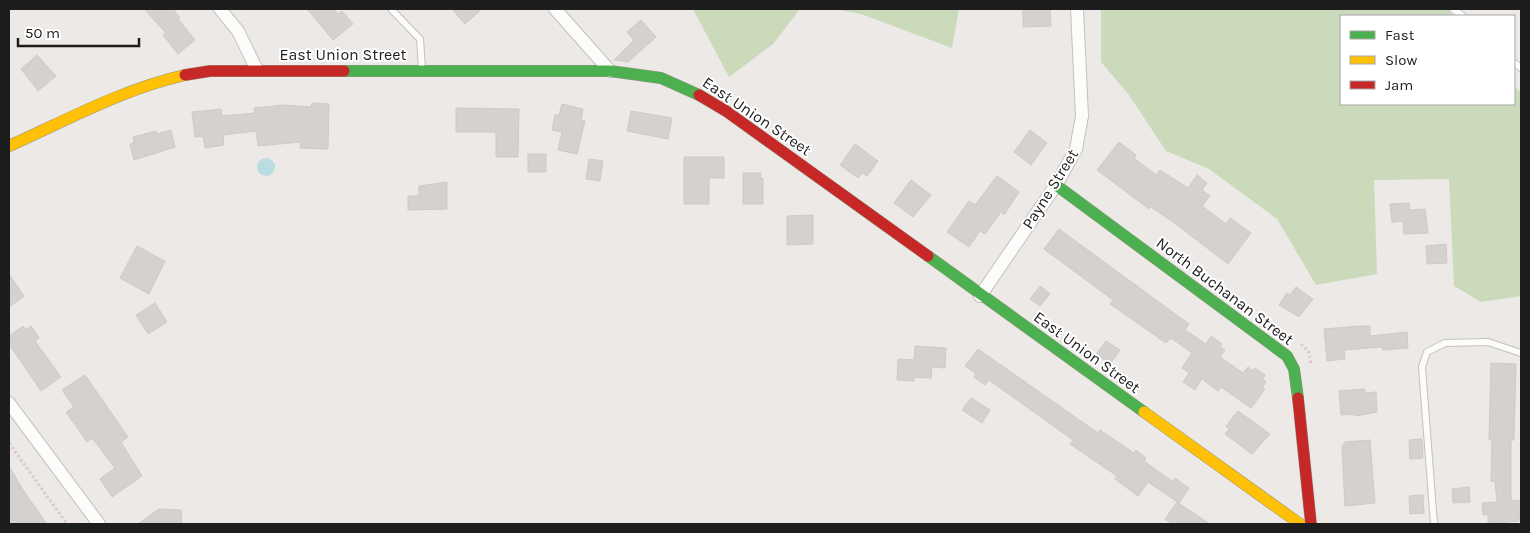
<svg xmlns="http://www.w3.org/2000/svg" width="1530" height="533" font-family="Karla,sans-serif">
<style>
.forest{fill:#cbdabb}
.water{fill:#b9dde0}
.building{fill:#d4d1ce;stroke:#cfcac7}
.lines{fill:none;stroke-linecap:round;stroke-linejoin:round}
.lane-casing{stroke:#c3c1c0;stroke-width:8}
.street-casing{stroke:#c3c1c0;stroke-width:14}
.fast-casing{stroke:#96947e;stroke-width:12}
.slow-casing{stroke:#96947e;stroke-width:12}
.jam-casing{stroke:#96947e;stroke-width:12}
.path{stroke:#dacaca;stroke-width:3;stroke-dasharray:2.5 2.5;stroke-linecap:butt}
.lane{stroke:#fcfcfb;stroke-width:6}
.street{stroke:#fcfcfb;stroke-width:12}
.fast{stroke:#4caf50;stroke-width:11}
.slow{stroke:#ffc107;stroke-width:11}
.jam{stroke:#c62828;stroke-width:11}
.labels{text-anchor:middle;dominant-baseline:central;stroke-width:4;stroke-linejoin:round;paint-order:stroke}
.street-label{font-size:16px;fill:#1d1d1d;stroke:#fff}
</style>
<rect width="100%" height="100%" fill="#ece9e6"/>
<path class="forest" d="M 693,9 L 800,9 L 773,44 L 729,77 Z
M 835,9 L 959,9 L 952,48 L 861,14 Z
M 1101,9 L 1449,9 L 1452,16 L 1341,16 L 1341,104 L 1514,104 L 1514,87 L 1521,92 L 1521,296 L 1481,302 L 1454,286 L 1449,179 L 1374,180 L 1377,274 L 1316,285 L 1277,219 L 1209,169 L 1166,151 L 1129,95 L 1101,62 Z"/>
<path class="water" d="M257 167a9 9 0 1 1 18 0a9 9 0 1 1-18 0Z"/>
<path class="building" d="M 144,9 L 173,9 L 180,18 L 178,19 L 195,40 L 178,54 L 163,35 L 166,33 Z
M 307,9 L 334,9 L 338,14 L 342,11 L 353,24 L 333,40 Z
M 452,9 L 482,9 L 465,24 Z
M 1023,9 L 1050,9 L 1051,26 L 1023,27 Z
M 641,20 L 656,37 L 628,62 L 614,60 L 634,40 L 627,32 Z
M 37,55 L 56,76 L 38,91 L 21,69 Z
M 312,103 L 329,104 L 328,149 L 300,148 L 301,142 L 258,146 L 256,131 L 223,135 L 224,145 L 205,148 L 203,136 L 195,137 L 192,112 L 221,109 L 222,116 L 255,113 L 254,108 L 284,105 L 311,107 Z
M 562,104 L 583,109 L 581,120 L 585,121 L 577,154 L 558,150 L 562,132 L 552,130 L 555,115 L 559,115 Z
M 456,108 L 519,109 L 518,157 L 496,157 L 496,132 L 456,132 Z
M 631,111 L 672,118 L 668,139 L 627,131 Z
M 171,130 L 175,147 L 134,160 L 130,144 L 134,143 L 133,137 L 156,131 L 157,134 Z
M 1030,130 L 1047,143 L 1031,165 L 1014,152 Z
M 1119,142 L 1136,155 L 1134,158 L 1156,175 L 1160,170 L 1188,188 L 1197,175 L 1207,183 L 1202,190 L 1210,196 L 1202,206 L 1226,224 L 1230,218 L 1251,233 L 1228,264 L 1173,222 L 1151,207 L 1149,209 L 1097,170 Z
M 855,144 L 878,161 L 867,176 L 862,173 L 858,178 L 840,165 Z
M 528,154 L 546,154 L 546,172 L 528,172 Z
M 684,157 L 724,157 L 724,178 L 709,178 L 709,204 L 684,204 Z
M 589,159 L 603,161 L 600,181 L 586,179 Z
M 743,173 L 761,173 L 760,178 L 763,178 L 763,204 L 743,204 Z
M 997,176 L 1019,192 L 1004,215 L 1001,212 L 985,234 L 980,231 L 969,247 L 947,232 L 969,201 L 975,205 Z
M 911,180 L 931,195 L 913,217 L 894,203 Z
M 447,182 L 447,209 L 408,210 L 408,196 L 419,196 L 419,186 Z
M 1409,203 L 1410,210 L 1425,209 L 1428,233 L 1404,234 L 1403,221 L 1392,222 L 1390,204 Z
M 813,215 L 813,244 L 787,245 L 787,216 Z
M 1059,229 L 1189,324 L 1185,330 L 1206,344 L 1211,336 L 1222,344 L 1220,347 L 1225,350 L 1220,357 L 1243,373 L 1248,367 L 1253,371 L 1255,368 L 1265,375 L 1263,379 L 1266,382 L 1262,387 L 1265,389 L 1251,408 L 1221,387 L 1218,391 L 1202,379 L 1195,390 L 1183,382 L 1189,373 L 1182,368 L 1192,353 L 1171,338 L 1166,343 L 1110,304 L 1113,300 L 1044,249 Z
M 1446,244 L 1447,263 L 1427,264 L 1426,246 Z
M 137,246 L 165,261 L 149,294 L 120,278 Z
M 9,274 L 24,296 L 9,307 Z
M 1040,286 L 1050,294 L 1040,306 L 1030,299 Z
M 1296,287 L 1313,299 L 1299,317 L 1279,305 L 1287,293 L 1290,295 Z
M 155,303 L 167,322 L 148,334 L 136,315 Z
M 23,326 L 26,330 L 31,326 L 39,338 L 35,341 L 61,377 L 41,391 L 9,344 L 9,336 Z
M 1360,326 L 1370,326 L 1370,336 L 1407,332 L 1408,348 L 1383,350 L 1382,347 L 1344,350 L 1345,359 L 1327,361 L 1324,329 Z
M 1106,341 L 1120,350 L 1110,364 L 1096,354 Z
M 915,346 L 946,348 L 945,368 L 932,367 L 931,378 L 914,377 L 914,381 L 897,380 L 898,359 L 914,360 Z
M 978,349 L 1098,433 L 1100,430 L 1134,453 L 1136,450 L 1146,458 L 1144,461 L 1173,482 L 1175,478 L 1189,488 L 1179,503 L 1148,482 L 1138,496 L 1115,479 L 1117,476 L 1070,444 L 1073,440 L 989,380 L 985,385 L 974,377 L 976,374 L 965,366 Z
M 1491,363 L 1516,364 L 1514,440 L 1511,440 L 1511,501 L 1521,500 L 1519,521 L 1488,524 L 1488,514 L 1483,515 L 1482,503 L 1497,502 L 1495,481 L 1491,481 L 1492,440 L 1489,440 Z
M 85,375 L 128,437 L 121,442 L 142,476 L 112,497 L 100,479 L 115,468 L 92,438 L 87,442 L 66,412 L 74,407 L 62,390 Z
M 1365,389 L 1365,393 L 1376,392 L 1377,412 L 1356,416 L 1352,414 L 1341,415 L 1339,391 Z
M 971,398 L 990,410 L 982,423 L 962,410 Z
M 1238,411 L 1270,434 L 1252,454 L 1225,434 L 1229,429 L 1226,426 Z
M 1422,439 L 1423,458 L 1410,459 L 1409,440 Z
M 1370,440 L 1375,503 L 1345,506 L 1342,447 L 1345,442 Z
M 9,466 L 23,490 L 47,524 L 9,524 Z
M 1469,487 L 1470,502 L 1453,503 L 1452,489 Z
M 1423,495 L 1424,513 L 1410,514 L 1409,496 Z
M 1177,502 L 1210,524 L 1173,524 L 1165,519 Z
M 159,509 L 181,510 L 182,524 L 138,524 Z"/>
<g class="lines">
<defs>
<path id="lane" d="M 391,9 L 420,39 L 422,69
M 1453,9 L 1463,16
M 1514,63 L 1521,68
M 1434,524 L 1422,367 L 1427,352 L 1445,343 L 1488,342 L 1521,353"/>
<path id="street" d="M 220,9 L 238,31 L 257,70
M 555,9 L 610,71
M 980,296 L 1056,185 L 1076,149 L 1082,116 L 1077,9
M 9,403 L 99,524"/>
<path id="fast" d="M 344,71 L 610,71 L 661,78 L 699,95
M 1056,185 L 1287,356 L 1294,369 L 1298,398
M 928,256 L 1144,412"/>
<path id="slow" d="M 9,146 C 67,120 123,89 185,75
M 1144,412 L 1300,524"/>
<path id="jam" d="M 185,75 L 210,71 L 344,71
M 699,95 L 726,111 L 928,256
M 1298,398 L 1311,524"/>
</defs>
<use href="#lane" class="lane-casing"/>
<use href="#street" class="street-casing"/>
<use href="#fast" class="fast-casing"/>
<use href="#slow" class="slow-casing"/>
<use href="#jam" class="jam-casing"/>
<path class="path" d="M 1301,344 L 1309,352 L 1311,364
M 9,443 L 67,524"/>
<use href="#lane" class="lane"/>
<use href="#street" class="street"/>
<use href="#fast" class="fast"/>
<use href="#slow" class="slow"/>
<use href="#jam" class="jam"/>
</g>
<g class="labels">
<g class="street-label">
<text x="343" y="54">East Union Street</text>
<text transform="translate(757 116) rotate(34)">East Union Street</text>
<text transform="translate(1050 189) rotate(-58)">Payne Street</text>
<text transform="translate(1225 291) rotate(37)">North Buchanan Street</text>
<text transform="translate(1087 352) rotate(36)">East Union Street</text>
</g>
</g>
<rect width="1530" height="533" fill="none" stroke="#1d1d1d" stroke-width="20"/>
<rect x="1340" y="15" width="175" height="90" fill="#ffffff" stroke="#a5a5a5"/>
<rect x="1350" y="31" width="25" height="8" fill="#4caf50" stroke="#a5a5a5"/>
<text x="1385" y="40" font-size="15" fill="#1d1d1d">Fast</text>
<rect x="1350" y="56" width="25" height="8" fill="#ffc107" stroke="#a5a5a5"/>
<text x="1385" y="65" font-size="15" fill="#1d1d1d">Slow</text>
<rect x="1350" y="81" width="25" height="8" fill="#c62828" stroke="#a5a5a5"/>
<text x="1385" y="90" font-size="15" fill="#1d1d1d">Jam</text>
<path d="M18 38v8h121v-8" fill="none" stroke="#1d1d1d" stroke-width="2.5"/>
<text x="25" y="38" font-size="15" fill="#1d1d1d" stroke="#ffffff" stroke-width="4" paint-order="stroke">50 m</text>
</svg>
